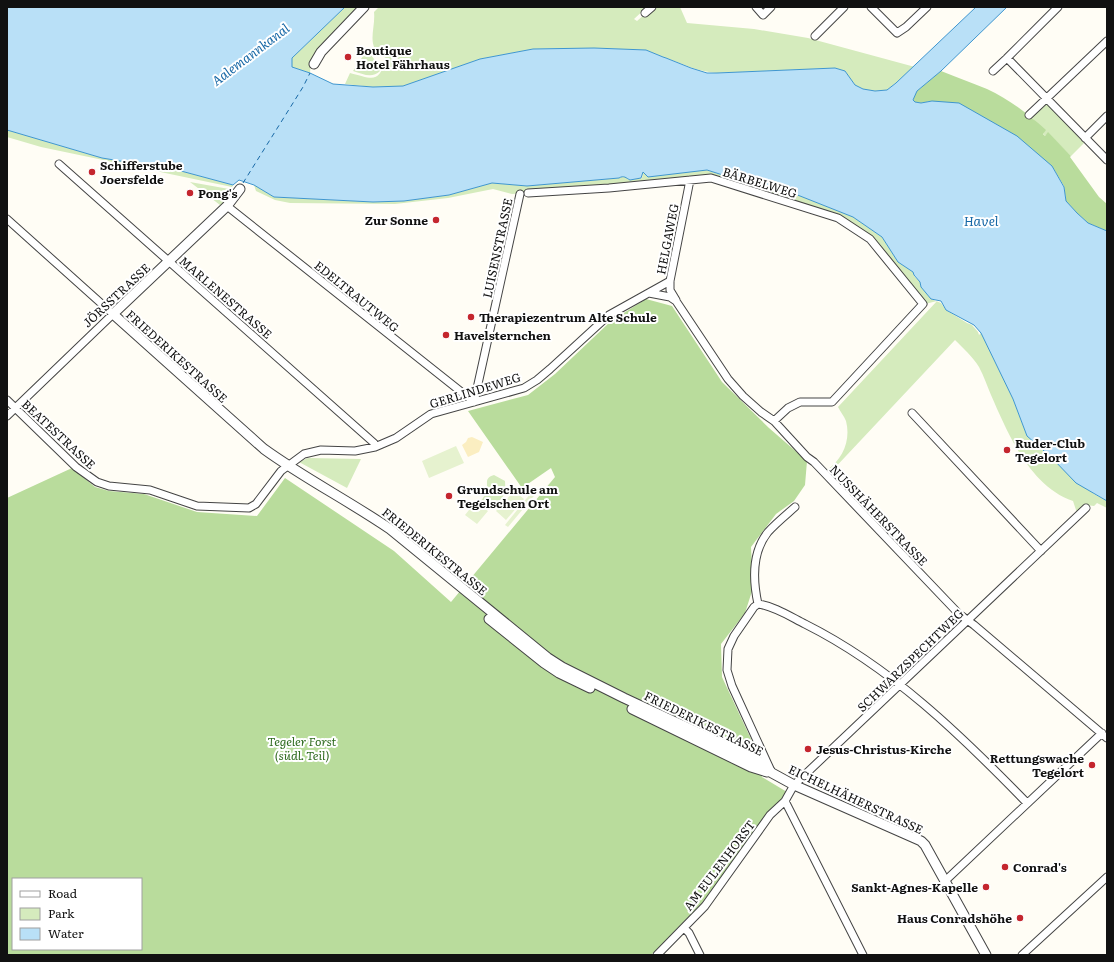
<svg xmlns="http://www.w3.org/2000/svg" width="1114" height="962" font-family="Literata,serif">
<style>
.green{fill:#d5ebbd}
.forest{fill:#b9dc9c;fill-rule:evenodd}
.sand{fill:#fbeec1}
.pitch{fill:#e6f2cf}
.water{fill:#b9e0f7;stroke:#3f96cf}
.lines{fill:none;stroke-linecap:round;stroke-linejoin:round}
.ferry{stroke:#1768a6;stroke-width:1;stroke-dasharray:5 4;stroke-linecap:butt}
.minor-casing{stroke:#444;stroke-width:9}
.tertiary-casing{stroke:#444;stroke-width:11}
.minor{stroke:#fff;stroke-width:7}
.tertiary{stroke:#fff;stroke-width:9}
.poi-dot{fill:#c4262e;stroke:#fff;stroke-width:1.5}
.labels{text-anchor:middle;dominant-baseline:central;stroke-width:4;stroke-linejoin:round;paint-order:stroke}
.poi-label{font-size:12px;font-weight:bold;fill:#111;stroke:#fff;text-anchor:start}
.street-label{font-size:12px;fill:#111;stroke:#fff}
.park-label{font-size:12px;font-style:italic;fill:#2f6b1f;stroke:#fff}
.water-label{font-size:13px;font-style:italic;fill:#1768a6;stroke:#fff}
</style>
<rect width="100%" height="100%" fill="#fffdf5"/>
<path class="green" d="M 345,7 L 363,7 L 311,60 L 310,73 L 291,67 L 292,58 Z
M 376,7 L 647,7 L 634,19 L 637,21 L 653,7 L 680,7 L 687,23 L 754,29 L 808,38 L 915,67 L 887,90 L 875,91 L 863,89 L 855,85 L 845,71 L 835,68 L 717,73 C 699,72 683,64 666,58 L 663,57 L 646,50 L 594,48 L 533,49 L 480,59 L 403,86 L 373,87 L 345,84 L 350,73 C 373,79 379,84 386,58 C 364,48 376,30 374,12 L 378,8 Z
M 367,50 L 374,59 L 381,64 L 380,71 C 372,79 363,74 353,71 Z
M 1047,103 L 1085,142 L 1071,156 L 1048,133 L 1045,136 L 1032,117 Z
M 7,130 L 102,158 L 181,171 L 233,185 L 232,187 L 41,147 L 7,137 Z
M 701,170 L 707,170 L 754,185 L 795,194 L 853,217 L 882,237 L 898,262 L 913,272 L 914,276 L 920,282 L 921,287 L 931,299 L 941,303 L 946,310 L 967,323 L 972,325 L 978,332 L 979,335 L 981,333 L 1013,399 L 1027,436 L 1094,494 L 1107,501 L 1107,508 L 1097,503 L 1094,506 L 1086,505 L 1077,513 L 1073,501 C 1030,486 1008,434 991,395 C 987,386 984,376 979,367 C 973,357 963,348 955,340 L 830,473 L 827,470 C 843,459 851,440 846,421 C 844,416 840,411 838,407 L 937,301 L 925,304 L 862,230 L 711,177 L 512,194 L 493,189 L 448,198 L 395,204 L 290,203 L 275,200 L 256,191 L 254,185 L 274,197 L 372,202 L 403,201 L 449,195 L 492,183 L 527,186 L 619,178 C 623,175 627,177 630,180 L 642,178 L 643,172 L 648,177 Z
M 190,182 L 229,189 L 233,192 L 224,203 L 220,205 Z
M 308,458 L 361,459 L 347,488 L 299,462 Z
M 494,475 L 505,481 C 506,496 503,500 489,507 L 481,501 C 483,498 485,495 486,492 C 489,484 483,478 494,475 Z"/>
<path class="forest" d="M 941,71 C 956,77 972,83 987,89 C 1009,99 1028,114 1046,130 L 1043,134 L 1045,136 L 1048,132 L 1071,156 L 1070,157 L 1099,197 L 1107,204 L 1107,231 L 1088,223 L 1077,213 L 1066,201 L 1064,186 L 1052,166 L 932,101 L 921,103 L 914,102 L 913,97 L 917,91 Z
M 646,299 L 672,306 L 722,382 L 769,428 L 807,461 L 805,485 L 794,501 L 776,514 L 751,547 L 753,588 L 745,613 L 721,644 L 722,677 L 758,754 L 762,777 L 787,792 L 716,889 L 651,955 L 7,955 L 7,498 L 72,468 L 95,487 L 109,491 L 144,494 L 197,512 L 257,516 L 285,478 L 394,551 L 451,602 L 555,477 L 551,468 L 522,488 L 468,411 L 528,395 L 555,374 L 611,321 ZM 13,879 L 141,879 L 141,949 L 13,949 Z"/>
<path class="sand" d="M 472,437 L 483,442 L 479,452 L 468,457 L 462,445 L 466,442 L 468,438 Z"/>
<path class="pitch" d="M 456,446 L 464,463 L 429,478 L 422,461 Z
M 535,488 L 538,491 L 508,527 L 505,525 Z
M 514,491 L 524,499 L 506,520 L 496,511 Z
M 477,506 L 482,507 L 488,511 L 477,524 L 465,515 L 469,510 Z"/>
<path class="water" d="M 7,7 L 345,7 L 292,58 L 292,67 L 310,73 L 333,84 L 373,87 L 403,86 L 480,59 L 533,49 L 594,48 L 646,50 L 663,57 L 666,58 L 691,68 L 707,73 L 717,73 L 835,68 L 845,71 L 855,85 L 863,89 L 875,91 L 887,90 L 896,83 L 976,7 L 1007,7 L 941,71 L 917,91 L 913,100 L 915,102 L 921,103 L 932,101 L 959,103 L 1017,136 L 1052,166 L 1064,187 L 1066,201 L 1077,213 L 1088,223 L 1107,231 L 1107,501 L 1076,483 L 1051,457 L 1027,436 L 1013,399 L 981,333 L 974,325 L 946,310 L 941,301 L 931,299 L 921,287 L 920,282 L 914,275 L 913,272 L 898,262 L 882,237 L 853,217 L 795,194 L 754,185 L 707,170 L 648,177 L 643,172 L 641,178 L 630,180 C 626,178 624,175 619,178 L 527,186 L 492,183 L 449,195 L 404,201 L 373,202 L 274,197 L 254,185 L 239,180 L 233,185 L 181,171 L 102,158 L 7,130 Z"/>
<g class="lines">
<path class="ferry" d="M 243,183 L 303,87 L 310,73"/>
<defs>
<path id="minor" d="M 756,7 L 763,15 L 771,7
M 871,7 L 897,33 L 906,27 L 927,7
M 1058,7 L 1007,58 L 1107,160
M 645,13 L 652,7
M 815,36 L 844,7
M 993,71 L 1007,58
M 1029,115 L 1107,41
M 1085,138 L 1107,116
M 59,164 L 374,443 L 375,447
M 528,193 L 609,188 L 711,178 L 838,218 L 870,239 L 923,304 L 832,402 L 800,402 L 788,408 L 774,421
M 227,206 L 474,402
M 7,219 L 113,314 L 7,416
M 649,293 L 670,297 L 676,301 L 728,379 L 743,396 L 761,412 L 774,421 L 807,457 L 814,462 L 959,614 L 974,625 L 1107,738
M 676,300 L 670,290 L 670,281 L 690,180
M 7,400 L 76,467 L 97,482 L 109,486 L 150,490 L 197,506 L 249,508 L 256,504 L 281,471 L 304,454 L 321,450 L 355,451 L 375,447 L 396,438 L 431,414 L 524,388 L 537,380 L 550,369 L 609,315 L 670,281
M 474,402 L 520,194
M 912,413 L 1041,551
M 758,604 C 774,606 791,617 805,624 C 891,667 961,735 1027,803
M 758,604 L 754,607 L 734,636 L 728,649 L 727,670 L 732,686 L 771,771
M 758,604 C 753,581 752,552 768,532 C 776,523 786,515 795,507
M 785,801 L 863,955
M 945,881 L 1102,733
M 684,928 L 689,933 L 700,955
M 657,955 L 705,906 L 770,815 L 785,801 L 794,785 L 1086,508
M 1022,955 L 1107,877"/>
<path id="tertiary" d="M 314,64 L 321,52 L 364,7
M 240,189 L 227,206 L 113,314 L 264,449 C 304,478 349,501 390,529 L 548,658 L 562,667 L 624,698 L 757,760 L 772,773 L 794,785 L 921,841 L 925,845 L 986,955
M 489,619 L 544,663 L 559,673 L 590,688
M 632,709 L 751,767 L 767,772"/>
</defs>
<use href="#minor" class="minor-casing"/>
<use href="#tertiary" class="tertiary-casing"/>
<use href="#minor" class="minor"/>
<use href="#tertiary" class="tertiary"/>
</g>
<g class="poi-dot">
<circle cx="348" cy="57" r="4"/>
<circle cx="92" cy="172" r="4"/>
<circle cx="190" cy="193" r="4"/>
<circle cx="436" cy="220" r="4"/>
<circle cx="471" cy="317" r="4"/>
<circle cx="446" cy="335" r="4"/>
<circle cx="1007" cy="450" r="4"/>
<circle cx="449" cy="496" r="4"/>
<circle cx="808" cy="749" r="4"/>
<circle cx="1092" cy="765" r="4"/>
<circle cx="1005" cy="867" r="4"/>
<circle cx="986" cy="887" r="4"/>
<circle cx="1020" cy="918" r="4"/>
</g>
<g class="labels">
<g class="poi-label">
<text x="356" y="50">Boutique<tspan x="356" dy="14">Hotel Fährhaus</tspan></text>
<text x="100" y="165">Schifferstube<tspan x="100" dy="14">Joersfelde</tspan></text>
<text x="198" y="193">Pong's</text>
<text x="428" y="220" text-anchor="end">Zur Sonne</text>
<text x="479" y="317">Therapiezentrum Alte Schule</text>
<text x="454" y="335">Havelsternchen</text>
<text x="1015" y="443">Ruder-Club<tspan x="1015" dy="14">Tegelort</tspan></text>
<text x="457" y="489">Grundschule am<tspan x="457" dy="14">Tegelschen Ort</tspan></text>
<text x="816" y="749">Jesus-Christus-Kirche</text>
<text x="1084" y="758" text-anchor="end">Rettungswache<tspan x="1084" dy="14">Tegelort</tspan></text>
<text x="1013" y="867">Conrad's</text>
<text x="978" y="887" text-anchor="end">Sankt-Agnes-Kapelle</text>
<text x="1012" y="918" text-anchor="end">Haus Conradshöhe</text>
</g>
<g class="street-label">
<text transform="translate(760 182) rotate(17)">BÄRBELWEG</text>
<text transform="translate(667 239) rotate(-79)">HELGAWEG</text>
<text transform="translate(497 248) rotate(-78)">LUISENSTRASSE</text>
<text transform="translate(116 295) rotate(-43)">JÖRSSTRASSE</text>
<text transform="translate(357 296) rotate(39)">EDELTRAUTWEG</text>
<text transform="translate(226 297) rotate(41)">MARLENESTRASSE</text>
<text transform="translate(177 356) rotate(42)">FRIEDERIKESTRASSE</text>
<text transform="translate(475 390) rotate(-17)">GERLINDEWEG</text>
<text transform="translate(59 434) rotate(43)">BEATESTRASSE</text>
<text transform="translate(879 515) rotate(46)">NUSSHÄHERSTRASSE</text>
<text transform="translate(435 551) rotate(39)">FRIEDERIKESTRASSE</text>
<text transform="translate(910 660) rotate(-44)">SCHWARZSPECHTWEG</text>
<text transform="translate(704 723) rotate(26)">FRIEDERIKESTRASSE</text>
<text transform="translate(856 799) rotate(25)">EICHELHÄHERSTRASSE</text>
<text transform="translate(719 865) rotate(-53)">AM EULENHORST</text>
</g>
<g class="park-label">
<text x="302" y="741">Tegeler Forst<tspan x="302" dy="14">(südl. Teil)</tspan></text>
</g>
<g class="water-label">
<text transform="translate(250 54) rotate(-37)">Aalemannkanal</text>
<text x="981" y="220">Havel</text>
</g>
</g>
<rect width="1114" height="962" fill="none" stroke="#111111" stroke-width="16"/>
<rect x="12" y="878" width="130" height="72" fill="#ffffff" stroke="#a0a0a0"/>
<rect x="20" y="891" width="20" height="6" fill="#ffffff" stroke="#a0a0a0"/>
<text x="48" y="898" font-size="12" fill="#111111">Road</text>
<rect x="20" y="908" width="20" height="12" fill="#d5ebbd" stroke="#a0a0a0"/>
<text x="48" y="918" font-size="12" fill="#111111">Park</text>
<rect x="20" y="928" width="20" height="12" fill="#b9e0f7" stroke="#a0a0a0"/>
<text x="48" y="938" font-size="12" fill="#111111">Water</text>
</svg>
